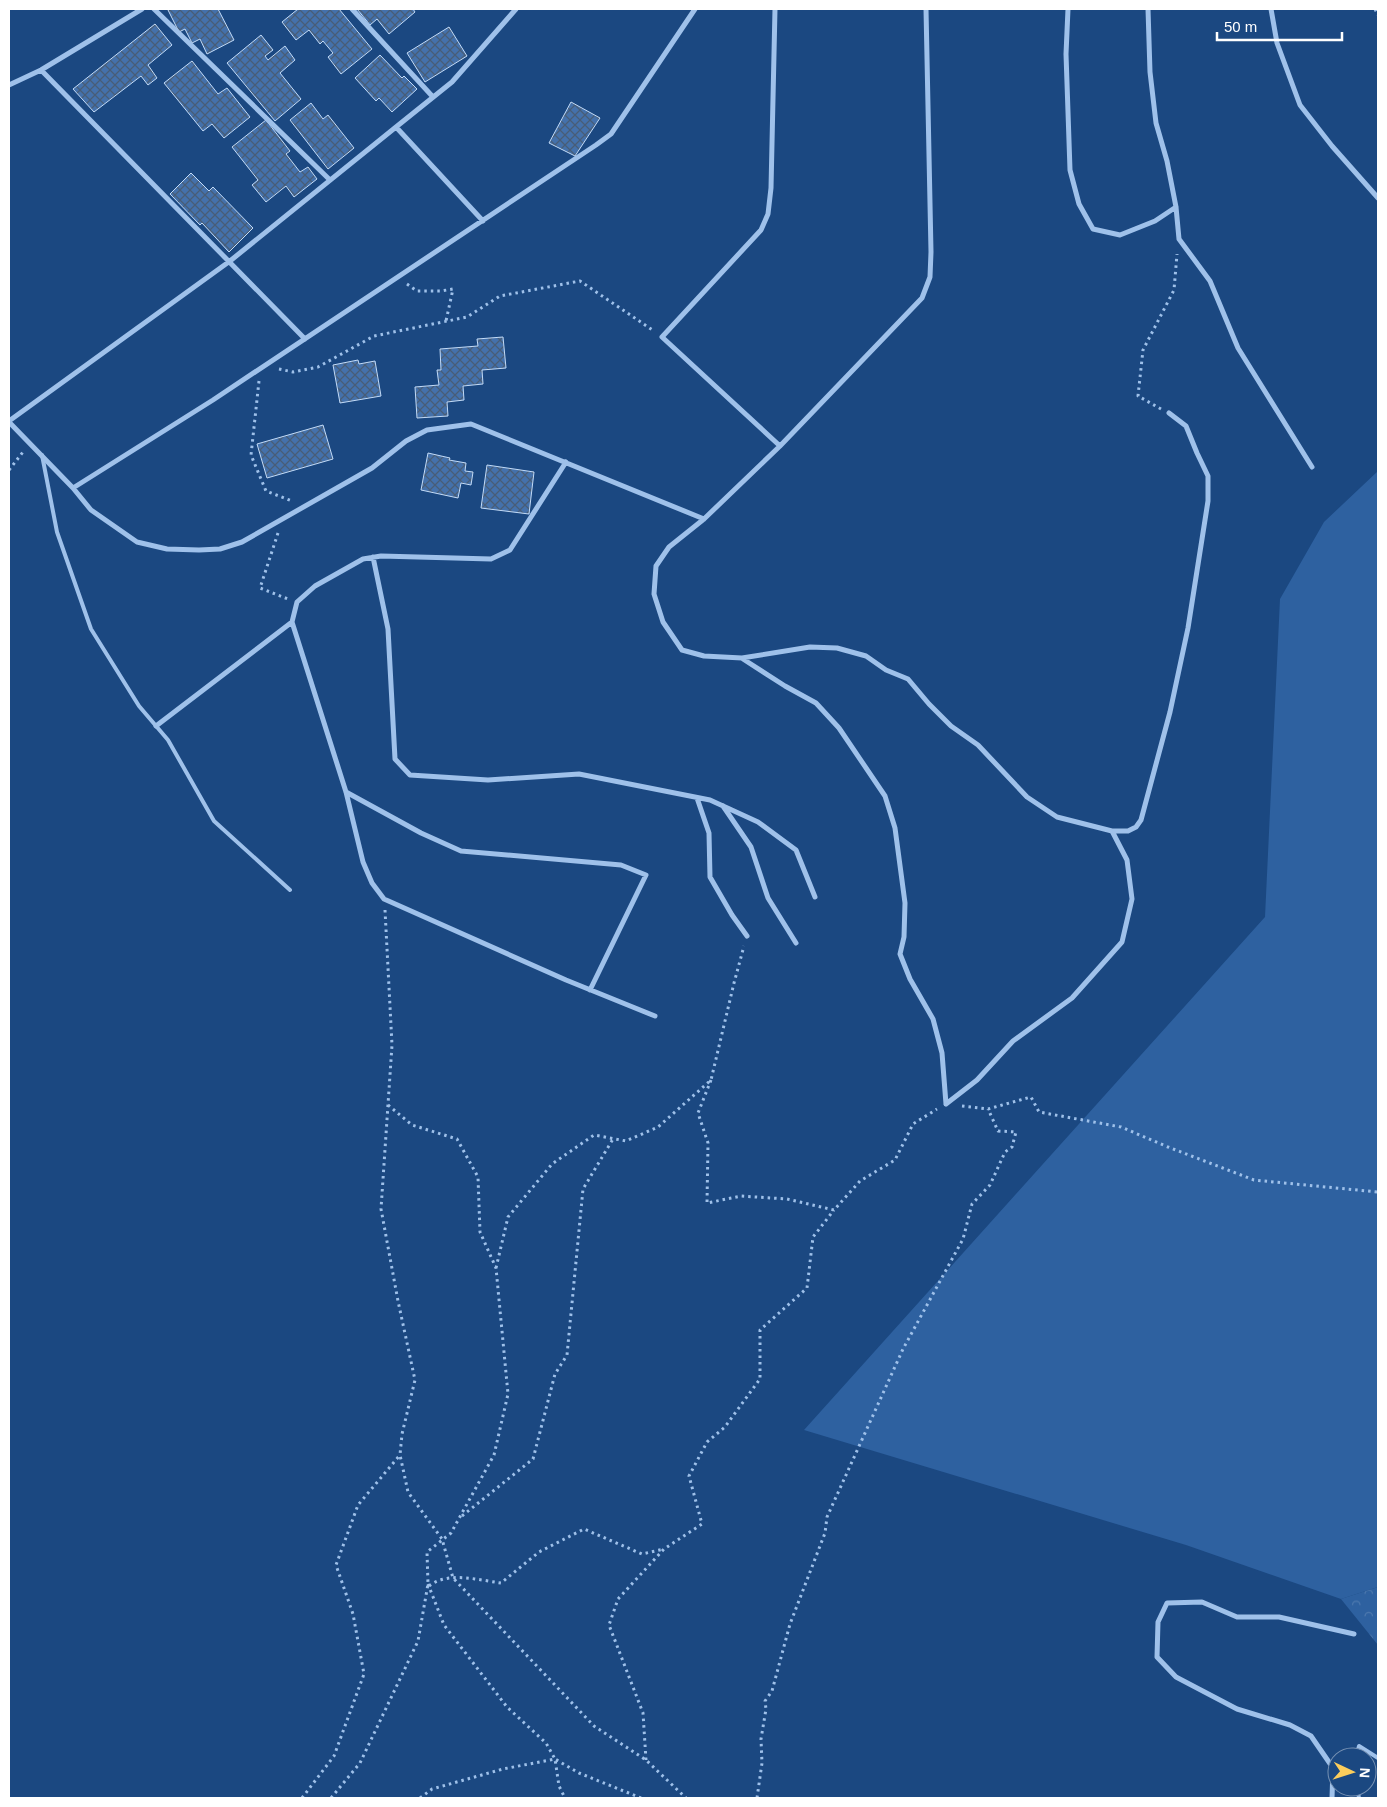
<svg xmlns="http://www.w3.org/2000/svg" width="1387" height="1807" font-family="Helvetica,sans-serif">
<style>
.grass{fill:#2e61a0}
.forest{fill:url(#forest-crowns)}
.building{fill:url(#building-cross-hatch);stroke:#c3dbf7}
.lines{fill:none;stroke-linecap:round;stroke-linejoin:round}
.path{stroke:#9fc1ea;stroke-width:3;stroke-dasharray:2.5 4;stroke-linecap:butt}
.lane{stroke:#9fc1ea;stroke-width:4}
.street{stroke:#9fc1ea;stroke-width:5}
</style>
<defs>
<pattern id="forest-crowns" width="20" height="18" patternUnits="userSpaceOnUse" patternTransform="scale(1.25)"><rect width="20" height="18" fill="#2e61a0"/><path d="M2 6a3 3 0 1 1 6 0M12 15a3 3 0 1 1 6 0" fill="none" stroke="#4d79ae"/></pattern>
<pattern id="building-cross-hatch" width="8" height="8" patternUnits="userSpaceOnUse" patternTransform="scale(1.25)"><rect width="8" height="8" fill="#4471ab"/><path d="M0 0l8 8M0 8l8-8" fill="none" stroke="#485d77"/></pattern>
</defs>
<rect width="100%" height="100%" fill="#1b4881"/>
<path class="grass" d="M 1378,471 L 1378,1587 L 1341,1599 L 1186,1545 L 804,1430 L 1265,917 L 1280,599 L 1324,522 Z"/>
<path class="forest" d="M 1378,1587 L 1378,1645 L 1341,1599 Z"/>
<path class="building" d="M 170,9 L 218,9 L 234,40 L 207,54 L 200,39 L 192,43 L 185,29 L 179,32 L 168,10 Z
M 298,9 L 339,9 L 372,49 L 341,74 L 328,57 L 333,53 L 323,41 L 320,44 L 309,30 L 296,40 L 282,22 Z
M 357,9 L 413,9 L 415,12 L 389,34 L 377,19 L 370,25 Z
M 155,24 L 172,45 L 148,65 L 157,78 L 148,85 L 141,76 L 94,112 L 73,89 Z
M 449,27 L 467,56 L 425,82 L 407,53 Z
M 261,35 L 273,50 L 265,56 L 268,60 L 285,46 L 295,60 L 280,73 L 301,99 L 275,121 L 227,63 Z
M 380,55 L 402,78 L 404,76 L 417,89 L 392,112 L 379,98 L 376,101 L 355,78 Z
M 192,61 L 218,94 L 227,88 L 250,117 L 224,138 L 212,124 L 203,131 L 164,83 Z
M 571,102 L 600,118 L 575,156 L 549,143 Z
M 311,103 L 323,119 L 328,115 L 354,148 L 328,169 L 290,120 Z
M 266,120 L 290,151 L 286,154 L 300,172 L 308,167 L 317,179 L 294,197 L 286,186 L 266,202 L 252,185 L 258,180 L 232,147 Z
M 191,173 L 209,191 L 213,187 L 253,228 L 229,252 L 202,223 L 200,225 L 170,194 Z
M 503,337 L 506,368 L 482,370 L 483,384 L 463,386 L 464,400 L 447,402 L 448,416 L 417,418 L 415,387 L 439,385 L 437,370 L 441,370 L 440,349 L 478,346 L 477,339 Z
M 358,360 L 359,364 L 375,361 L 381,396 L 340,403 L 333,365 Z
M 323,425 L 333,459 L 267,478 L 257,444 Z
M 428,453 L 450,458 L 449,460 L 466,463 L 465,471 L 473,472 L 471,485 L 461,483 L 458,498 L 421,490 Z
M 487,465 L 534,472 L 529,514 L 481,508 Z"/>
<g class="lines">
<path class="path" d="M 1375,9 L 1378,15
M 407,284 L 417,291 L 441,291 L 453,289 L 446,321
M 279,369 L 293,372 L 318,367 L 374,336 L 467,317 L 500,296 L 580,281 L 654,331
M 259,381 L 251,455 L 266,491 L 292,501
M 1161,409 L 1138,396 L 1143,350 L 1174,290 L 1177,254
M 9,470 L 23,452
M 278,533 L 260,588 L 288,599
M 385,910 L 392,1045 L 381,1209 L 398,1301 L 415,1380 L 402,1434 L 400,1455 L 408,1492 L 442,1539 L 453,1578 L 594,1726 L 646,1760 L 686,1798
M 711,1080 L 698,1113 L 708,1143 L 707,1203 L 741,1196 L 787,1199 L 834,1210 L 860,1181 L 895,1160 L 913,1124 L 937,1109
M 962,1106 L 988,1109 L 1031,1097 L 1039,1112 L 1121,1127 L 1168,1147 L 1254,1180 L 1378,1192
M 496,1268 L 508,1217 L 552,1164 L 594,1135 L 626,1141 L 658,1127 L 711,1080 L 734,983 L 744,946
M 462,1516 L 533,1459 L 555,1374 L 567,1355 L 583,1189 L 613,1139
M 428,1584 L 444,1625 L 507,1707 L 546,1743 L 555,1759 L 559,1786 L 565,1798
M 429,1586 C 448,1571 478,1580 501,1583 L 539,1552 L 584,1529 L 642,1554 L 664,1549
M 646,1760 L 643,1713 L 609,1625 L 618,1599 L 664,1549 L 702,1524 L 689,1476 L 707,1442 L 725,1427 L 760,1379 L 760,1330 L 807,1288 L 813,1237 L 834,1210
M 302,1798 L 334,1756 L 364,1674 L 353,1614 L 336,1565 L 358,1505 L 400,1455
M 331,1798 L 360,1763 L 418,1641 L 428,1584 L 427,1552 L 451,1533 L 494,1455 L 508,1394 L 496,1268 L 480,1232 L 478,1177 L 457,1139 L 412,1125 L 388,1105
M 420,1798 L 432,1789 L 503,1769 L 555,1759 L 579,1773 L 641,1798
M 757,1798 L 762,1763 L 761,1739 L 766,1709 L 765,1701 L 772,1691 L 790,1624 L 825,1533 L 827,1517 L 903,1349 L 963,1239 L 972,1204 L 990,1185 L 1005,1152 L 1012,1147 L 1016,1132 L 998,1131 L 988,1109"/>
<path class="lane" d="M 42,455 L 57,532 L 91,629 L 139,706 L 168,740 L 214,821 L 290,890
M 1356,1757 L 1359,1746 L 1378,1758
M 1357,1787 L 1359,1798"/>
<path class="street" d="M 154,9 L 330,180
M 352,9 L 433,97
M 775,9 L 771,188 L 768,214 L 761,230 L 662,337 L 780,446
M 926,9 L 931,252 L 930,277 L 922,298 L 780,446 L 704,519 L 669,547 L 656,566 L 654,594 L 663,622 L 682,650 L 704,656 L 742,658 L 810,647 L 837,648 L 866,656 L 886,670 L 908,679 L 929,704 L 951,726 L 978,745 L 1027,797 L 1057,817 L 1112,831 L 1128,831 L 1136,827 L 1141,820 L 1170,712 L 1188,628 L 1208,501 L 1208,476 L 1197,453 L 1186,426 L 1169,413
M 1068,9 L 1066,54 L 1070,170 L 1079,204 L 1093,229 L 1120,235 L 1155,221 L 1176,207
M 1148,9 L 1150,72 L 1156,123 L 1167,161 L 1176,207 L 1179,239 L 1210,281 L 1238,348 L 1312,467
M 1271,9 L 1277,43 L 1300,105 L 1332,146 L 1378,198
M 41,70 L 305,339
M 9,85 L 41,70 L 142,9
M 396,127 L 483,221
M 9,421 L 230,261 L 396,127 L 452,82 L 516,9
M 9,422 L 73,488 L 91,510 L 137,542 L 167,549 L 199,550 L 220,549 L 242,542 L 372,468 L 406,441 L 427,430 L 471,424 L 704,519
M 566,462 L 510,550 L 491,559 L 381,556 L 363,559 L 315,586 L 297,602 L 292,622 L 346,792 L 363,862 L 372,883 L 384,899 L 566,980 L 655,1016
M 73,488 L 213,400 L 596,145 L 611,134 L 695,9
M 373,557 L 388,629 L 395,759 L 410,775 L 488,780 L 579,774 L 710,800 L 758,822 L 796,850 L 815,897
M 743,659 L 785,686 L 816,703 L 839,728 L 885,796 L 895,828 L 905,903 L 904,937 L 900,954 L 910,979 L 933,1019 L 942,1053 L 946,1104
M 156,726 L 292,622
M 346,792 L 421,833 L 461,851 L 621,865 L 646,875 L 590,990
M 697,798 L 709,833 L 710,877 L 732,915 L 747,936
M 723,806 L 751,847 L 768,898 L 796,943
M 946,1104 L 977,1080 L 1013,1041 L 1072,998 L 1122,942 L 1132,899 L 1127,860 L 1112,831
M 1332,1798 L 1333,1768 L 1311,1736 L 1290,1725 L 1237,1709 L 1176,1677 L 1157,1657 L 1158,1622 L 1167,1603 L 1202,1602 L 1237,1617 L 1279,1617 L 1354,1634"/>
</g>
<rect width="1387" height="1807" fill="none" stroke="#ffffff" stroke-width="20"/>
<g transform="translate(1352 1772) rotate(94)"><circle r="24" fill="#1b4881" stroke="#7691b3"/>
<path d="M0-4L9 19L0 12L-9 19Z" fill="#fbcd5c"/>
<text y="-8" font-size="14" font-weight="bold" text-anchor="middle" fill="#ffffff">N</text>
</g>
<path d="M1217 32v8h125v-8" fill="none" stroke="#ffffff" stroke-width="2.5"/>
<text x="1224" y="32" font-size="15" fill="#ffffff" stroke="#1b4881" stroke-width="4" paint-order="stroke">50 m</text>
</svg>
